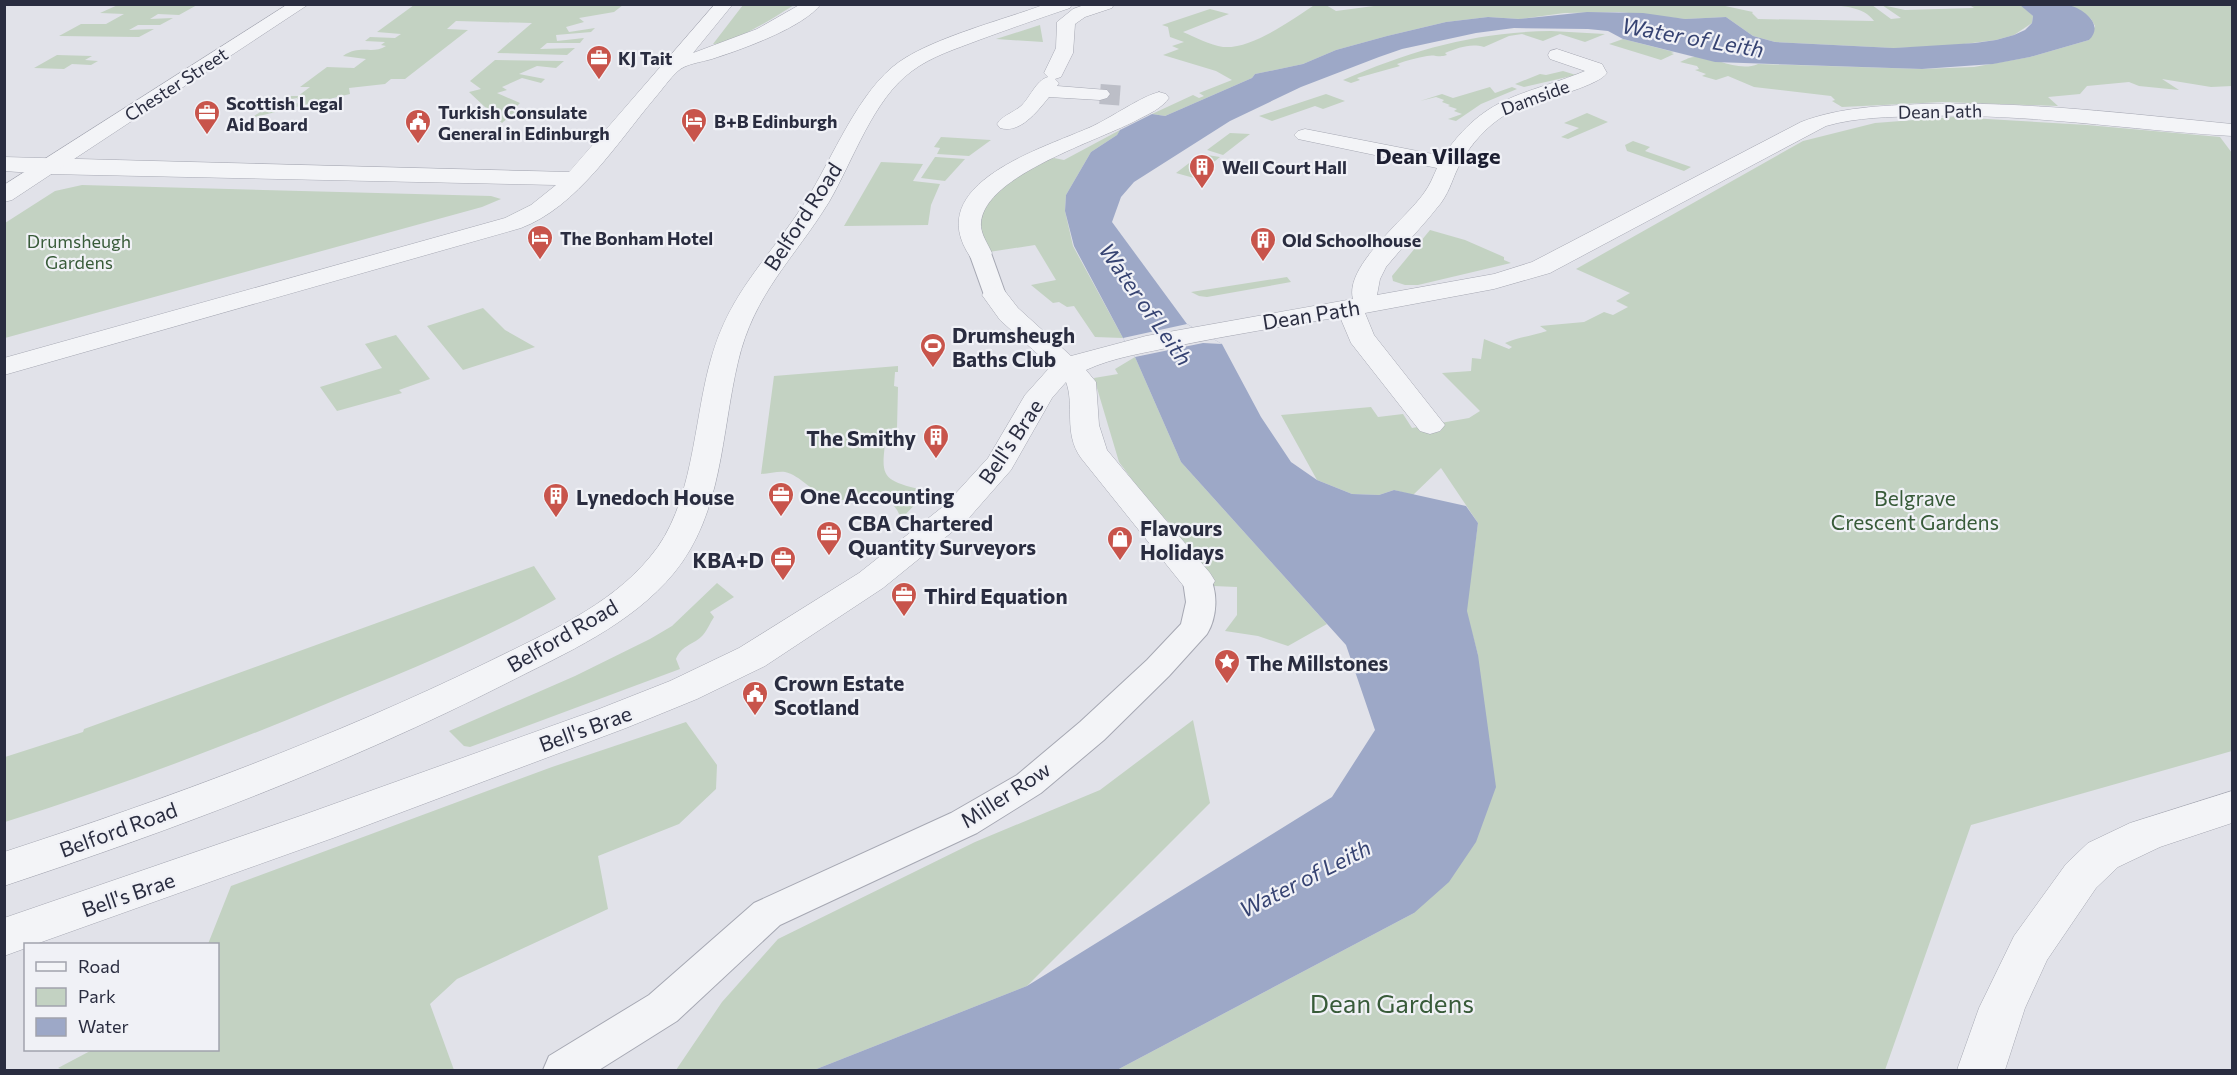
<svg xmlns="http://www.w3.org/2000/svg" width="2237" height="1075" font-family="Commissioner,sans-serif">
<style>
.green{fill:#c3d2c2}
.water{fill:#9da8c7}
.pier{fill:#e1e2e9}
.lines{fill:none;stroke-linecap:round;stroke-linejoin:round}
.minor-tunnel{stroke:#bcbec7;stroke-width:20;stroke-dasharray:20 10;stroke-linecap:butt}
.pedestrian-casing{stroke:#a6a8b3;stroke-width:2}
.minor-casing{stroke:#a6a8b3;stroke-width:1}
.tertiary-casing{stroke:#a6a8b3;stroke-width:1}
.pedestrian{fill:#f3f4f7;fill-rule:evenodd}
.minor{fill:#f3f4f7;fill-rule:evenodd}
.tertiary{fill:#f3f4f7;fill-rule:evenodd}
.labels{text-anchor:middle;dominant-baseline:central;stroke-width:4.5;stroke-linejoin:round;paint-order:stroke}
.far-poi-label{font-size:18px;font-weight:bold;fill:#2a2d40;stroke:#f0f1f6;text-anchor:start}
.far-street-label{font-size:18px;fill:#2a2d40;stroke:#f0f1f6}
.far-park-label{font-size:18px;fill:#385b39;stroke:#f0f1f6}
.street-label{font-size:21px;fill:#2a2d40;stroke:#f0f1f6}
.poi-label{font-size:21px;font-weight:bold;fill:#2a2d40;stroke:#f0f1f6;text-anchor:start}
.park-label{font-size:21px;fill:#385b39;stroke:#f0f1f6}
.water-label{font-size:22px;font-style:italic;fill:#364372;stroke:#f0f1f6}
.far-district-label{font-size:22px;font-weight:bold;fill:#1c1e31;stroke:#f0f1f6}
.near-park-label{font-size:26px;fill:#385b39;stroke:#f0f1f6}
</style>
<rect width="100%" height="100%" fill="#e1e2e9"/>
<path class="green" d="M 120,4 L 197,4 L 197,5 L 179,15 L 158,14 L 150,19 L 173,18 L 160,25 L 138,25 L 129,30 L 154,29 L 139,37 L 59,36 L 81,24 L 106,24 L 124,14 L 100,13 Z
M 1316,4 L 1326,5 L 1336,11 L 1389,4 L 1716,4 L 1753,12 L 1752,13 L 1758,19 L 1874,21 C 1862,3 1828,5 1807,5 L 1872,5 L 1891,19 L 1901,18 L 1882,5 L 1905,10 L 1974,8 L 1968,4 L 2020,4 L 2033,16 L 2032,23 L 2014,35 L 1996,40 L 1948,46 L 1894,48 L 1775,42 L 1753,36 L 1726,17 L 1685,19 L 1619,12 L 1564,13 L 1520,19 L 1488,17 L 1446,22 L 1387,36 L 1336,50 L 1303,64 L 1255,74 L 1252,78 L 1165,116 L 1152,114 L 1193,95 L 1199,98 L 1204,96 L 1199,93 L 1232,80 L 1216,71 L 1163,55 L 1179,49 L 1172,46 L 1184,42 L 1170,37 L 1168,27 L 1162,25 L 1210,9 L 1229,14 L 1183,32 C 1195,37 1210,45 1223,47 C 1253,49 1291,20 1316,4 Z
M 414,5 L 414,4 L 623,5 L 614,12 L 579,18 L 584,22 L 566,27 L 569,32 L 595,28 L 591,32 L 556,35 L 557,41 L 584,38 L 580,43 L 547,43 L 540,49 L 575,48 L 567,55 L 497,53 L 532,23 L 456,21 L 447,29 L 468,30 L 405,79 L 391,79 L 385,84 L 349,88 L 350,94 L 251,118 L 268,107 L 300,103 L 297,98 L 281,101 L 287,96 L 298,96 L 310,87 L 300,87 L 327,67 L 354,68 L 366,59 L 343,56 C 360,44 373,55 386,46 L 381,45 L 385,42 L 365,41 L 370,37 L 395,38 L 401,34 L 377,32 Z
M 743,5 L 794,5 C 778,15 732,45 713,44 Z
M 2068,5 L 2232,5 L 2232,86 L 2211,87 L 2162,79 L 2179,90 L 2139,86 L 2129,82 L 2087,86 L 2080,94 L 2048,97 L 2058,106 L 1943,102 L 1842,107 L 1832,101 L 1835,100 L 1831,96 L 1754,87 L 1728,76 L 1716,80 L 1702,76 L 1706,74 L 1695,70 L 1699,69 L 1697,66 L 1680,62 C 1683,61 1689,57 1694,57 C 1712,55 1737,73 1758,64 L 1922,69 L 1974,67 L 2030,57 L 2089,40 L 2095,26 L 2091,19 L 2084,13 Z
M 1040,25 L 1043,42 L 996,39 Z
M 1551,31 L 1605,34 L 1585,42 L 1560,34 L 1543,41 L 1522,34 L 1509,36 L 1484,47 C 1470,43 1458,48 1445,53 L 1447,55 C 1438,58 1435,54 1427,56 C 1417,58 1408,60 1397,64 L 1400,66 L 1357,78 L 1360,80 L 1351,83 L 1343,80 C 1412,50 1475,32 1551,31 Z
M 1623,39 L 1674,52 L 1671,53 L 1674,54 L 1661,60 L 1609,44 Z
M 57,55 L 92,56 L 85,60 L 98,61 L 91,65 L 72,64 L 64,69 L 34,68 Z
M 495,60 L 564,61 L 556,68 L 537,66 L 519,74 L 545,79 L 541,83 L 522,78 L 502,87 L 507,90 L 497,93 L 520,103 L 514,109 L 517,110 L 502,123 L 469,92 L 481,89 L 470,81 Z
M 1563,71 L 1576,75 L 1524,87 L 1515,84 L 1540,74 L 1546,75 Z
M 1490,87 L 1495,93 L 1512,87 L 1517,89 L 1481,104 L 1456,121 L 1448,119 L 1462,114 L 1454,111 L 1457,109 L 1448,106 L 1450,105 L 1442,102 L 1444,100 L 1436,97 L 1420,101 L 1442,94 L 1453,98 Z
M 1326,94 L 1345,101 L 1323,109 L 1315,106 L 1272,121 L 1259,116 Z
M 1587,113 L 1608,122 L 1568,139 L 1561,137 L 1579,128 L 1564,123 Z
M 1953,117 L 2087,125 L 2220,137 L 2232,153 L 2232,751 L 1971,825 L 1885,1070 L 1117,1070 L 1414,913 L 1478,655 L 1466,611 L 1478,523 L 1441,468 L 1413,495 L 1394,490 L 1379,495 L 1352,494 L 1317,480 L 1281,415 L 1371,407 L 1378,417 L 1403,414 L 1412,428 L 1469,418 L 1480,411 L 1442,373 L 1471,371 L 1472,358 L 1481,359 L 1484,339 L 1509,349 L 1512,347 L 1505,343 C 1518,337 1532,336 1547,331 L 1540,326 L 1584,322 L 1604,312 L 1613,315 L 1628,307 L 1616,301 L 1630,293 L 1576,269 L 1803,141 L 1875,123 Z
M 1120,130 L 1117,135 L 1091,152 L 1066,195 L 1065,211 L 1073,246 L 1123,338 L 1095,337 L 1074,306 L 1067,307 L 1059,302 L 1053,303 L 1031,285 L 1056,280 L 1035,245 L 989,252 L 976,223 L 982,205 L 1004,184 L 1048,160 L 1054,158 L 1064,160 Z
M 1230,133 L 1250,134 L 1223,155 L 1207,150 Z
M 941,137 L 991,140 L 969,156 L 937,154 L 940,148 L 934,147 Z
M 1633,141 L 1650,147 L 1645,151 L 1691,167 L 1684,171 L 1627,151 L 1625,145 Z
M 1201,154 L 1220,157 L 1194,178 L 1176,173 Z
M 935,157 L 936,157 L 965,159 L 945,181 L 921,178 Z
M 881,162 L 923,164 L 913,181 L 940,184 L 931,205 L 928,225 L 844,226 Z
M 82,185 L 491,196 L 501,199 L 482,207 L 5,338 L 5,223 L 55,191 Z
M 1430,230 L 1465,240 L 1504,257 L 1504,260 L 1511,263 L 1418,285 L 1405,285 L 1393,281 L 1392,276 Z
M 1287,277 L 1291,282 L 1207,297 L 1199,296 L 1191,292 Z
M 483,308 L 505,330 L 535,347 L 463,370 L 427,326 Z
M 396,335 L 430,379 L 399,390 L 402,393 L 337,411 L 320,387 L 382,368 L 365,344 Z
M 1135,357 L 1181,462 L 1327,624 L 1288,646 L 1258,636 L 1225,631 L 1237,615 L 1237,587 L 1213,586 L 1175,539 L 1182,535 L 1151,505 L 1119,462 L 1094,378 L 1118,374 L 1115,369 Z
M 898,366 L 898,372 L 895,372 L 894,386 L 898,387 L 897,428 L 887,429 C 881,477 877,480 928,491 L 901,519 C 888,480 852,507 828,498 C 813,493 800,475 785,472 C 778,471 768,474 761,474 L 774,376 Z
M 534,566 L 556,599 C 480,642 402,673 321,706 C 217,749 111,789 5,822 L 5,757 L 83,732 L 84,729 Z
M 717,583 L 734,597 L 710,612 L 714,617 C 710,623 706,633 701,637 C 692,645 681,646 676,659 L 680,669 L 470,747 L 464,746 L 449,731 L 575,676 L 650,639 L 672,626 Z
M 1193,720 L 1210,803 L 1027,986 L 814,1070 L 676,1070 L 722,1002 L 778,939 L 975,842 L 1100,790 Z
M 686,722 L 717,765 L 716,789 L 679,824 L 598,856 L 608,909 L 457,979 L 430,1004 L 454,1070 L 64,1070 L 58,1068 L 92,1050 L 218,1050 L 218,944 L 208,944 L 231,886 L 552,767 Z"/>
<path class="water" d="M 2020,5 C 2035,5 2054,1 2068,5 C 2083,8 2105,25 2089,40 L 2030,57 L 1993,64 L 1922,69 L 1715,62 L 1623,39 L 1608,31 L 1588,29 L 1514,28 L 1476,33 L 1402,49 L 1379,57 L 1301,87 L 1230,121 L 1134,182 L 1121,197 L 1112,222 L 1187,324 L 1222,344 L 1261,417 L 1291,462 L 1317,480 L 1352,494 L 1379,495 L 1394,490 L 1466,506 L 1478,523 L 1467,611 L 1478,655 L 1496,787 L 1476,842 L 1449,882 L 1414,913 L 1117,1070 L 814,1070 L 1027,986 L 1332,797 L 1375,730 L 1346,645 L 1181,462 L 1135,357 L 1123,338 L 1074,246 L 1065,211 L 1066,195 L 1091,152 L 1117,135 L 1120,130 L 1152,114 L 1165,116 L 1252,78 L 1255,74 L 1303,64 L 1336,50 L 1387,36 L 1446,22 L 1488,17 L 1519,19 L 1587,12 L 1643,13 L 1685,19 L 1726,17 L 1753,36 L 1775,42 L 1894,48 L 1975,43 L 1996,40 L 2014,35 L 2025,30 L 2032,23 L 2033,16 Z"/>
<path class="pier" d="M 1187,324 L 1222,344 L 1203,343 L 1135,357 L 1123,338 Z"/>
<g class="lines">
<path class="minor-tunnel" d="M 1100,94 L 1126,96"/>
<defs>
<path id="pedestrian" d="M 980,247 L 988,248 L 991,253 L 1006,295 L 1003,300 L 995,302 L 987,300 L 984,295 L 969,253 L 972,248 Z
M 1198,572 L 1208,574 C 1219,591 1217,618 1207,634 L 1169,676 L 1104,740 L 1041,793 L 977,833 L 780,925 L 677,1021 L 599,1070 L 543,1070 L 549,1056 L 649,995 L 754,903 L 951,813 L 1017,775 L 1080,722 L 1147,660 L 1181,624 L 1186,602 L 1183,581 L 1188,574 Z"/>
<path id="minor" d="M 715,4 L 733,4 L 693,53 L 757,29 L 801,4 L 821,4 C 803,28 740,50 712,59 C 702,62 685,64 678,71 C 669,79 662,90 654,99 C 617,143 577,207 521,228 L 4,375 L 4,358 L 505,218 L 531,205 L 556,185 L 48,174 L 4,171 L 4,157 L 569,172 Z
M 1046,4 L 1072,4 L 1070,8 C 1040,18 1009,29 979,40 C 956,49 932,56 912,71 C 873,99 853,161 829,202 C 794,259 754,293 738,362 C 721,434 723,513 674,573 C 631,625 566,653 507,683 C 346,765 176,829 4,886 L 4,852 C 169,798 332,738 488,662 C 544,634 609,607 650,557 C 694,506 693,421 711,359 C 730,290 771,257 807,199 C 832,159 859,90 899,62 C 935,37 1003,20 1046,4 Z
M 1087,4 L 1114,4 L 1112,8 L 1085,17 L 1075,24 L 1073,53 L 1061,77 L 1055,79 L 1059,83 L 1057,86 L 1107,90 L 1110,94 L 1107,98 L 1100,100 L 1049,97 C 1037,112 1020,134 1000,128 L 997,124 C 1003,115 1013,113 1021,106 C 1030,98 1036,80 1048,77 L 1044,73 L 1056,48 L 1057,22 L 1073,9 Z
M 1557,49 L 1602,64 L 1607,73 C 1597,88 1526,103 1505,115 C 1487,126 1471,144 1461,162 C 1453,176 1451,189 1441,203 C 1424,225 1404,245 1386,267 L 1380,279 L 1377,295 L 1494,274 L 1532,262 L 1801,122 C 1840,107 1881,106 1922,104 C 2026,101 2129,114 2232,124 L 2232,136 C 2129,130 2026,113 1922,116 C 1890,117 1857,117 1826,126 L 1550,273 L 1494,289 L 1365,313 L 1374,335 L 1445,425 L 1440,431 L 1430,434 L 1420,431 L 1351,343 L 1340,317 C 1285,326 1230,335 1176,346 C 1145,353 1114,357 1086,370 L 1096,382 L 1099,425 L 1107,450 L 1210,573 L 1215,581 L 1210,589 L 1198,592 L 1186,589 L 1081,458 C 1063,433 1075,405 1066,382 L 1052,398 L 1011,470 L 968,519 L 883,588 L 765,666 L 697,699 L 626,728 L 333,838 L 36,944 L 26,944 L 26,948 L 4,956 L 4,918 L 303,815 L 599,709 L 670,681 L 739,648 L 859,573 L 945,505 L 988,458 L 1025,395 L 1051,366 L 1000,320 L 982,295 L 986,290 L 995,287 L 1004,290 L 1018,308 L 1071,356 L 1146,336 L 1353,299 C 1344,266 1406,219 1424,193 C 1430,185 1433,177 1437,168 L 1298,139 L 1294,135 L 1298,131 L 1305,129 L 1443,156 C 1486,94 1521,97 1585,71 L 1550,59 L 1548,55 L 1550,51 Z
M 1159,92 L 1166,94 L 1169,98 C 1162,108 1149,114 1139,119 C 1101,140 984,175 981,223 C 980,233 988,244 992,253 L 989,258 L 980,260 L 971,258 C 919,183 1045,148 1093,126 C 1112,117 1142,96 1159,92 Z
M 2232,791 L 2232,823 L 2160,847 L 2118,867 L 2096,888 L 2047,960 L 2025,1008 L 2005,1070 L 1957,1070 L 1979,1008 L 2014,936 L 2066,864 L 2088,843 L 2130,823 Z"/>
<path id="tertiary" d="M 288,4 L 309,4 L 12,200 L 4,202 L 4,185 Z"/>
</defs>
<use href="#pedestrian" class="pedestrian-casing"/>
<use href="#minor" class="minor-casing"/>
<use href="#tertiary" class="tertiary-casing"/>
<use href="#pedestrian" class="pedestrian"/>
<use href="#minor" class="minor"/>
<use href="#tertiary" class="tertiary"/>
</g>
<defs>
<symbol id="office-pin" viewBox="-11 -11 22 30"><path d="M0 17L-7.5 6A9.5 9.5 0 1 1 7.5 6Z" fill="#c8544b" stroke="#f0f1f6"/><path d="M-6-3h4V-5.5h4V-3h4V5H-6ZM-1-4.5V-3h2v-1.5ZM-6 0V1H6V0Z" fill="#fff"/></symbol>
<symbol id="hotel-pin" viewBox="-11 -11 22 30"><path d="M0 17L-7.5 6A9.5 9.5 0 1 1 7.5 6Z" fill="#c8544b" stroke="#f0f1f6"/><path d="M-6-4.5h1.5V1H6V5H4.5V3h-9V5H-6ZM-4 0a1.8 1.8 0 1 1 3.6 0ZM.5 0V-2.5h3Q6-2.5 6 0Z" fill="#fff"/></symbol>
<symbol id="civic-pin" viewBox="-11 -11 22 30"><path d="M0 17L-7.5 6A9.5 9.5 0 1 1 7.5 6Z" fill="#c8544b" stroke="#f0f1f6"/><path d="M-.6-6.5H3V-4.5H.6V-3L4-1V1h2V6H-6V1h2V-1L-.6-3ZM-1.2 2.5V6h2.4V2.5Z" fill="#fff"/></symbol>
<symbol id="building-pin" viewBox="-11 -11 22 30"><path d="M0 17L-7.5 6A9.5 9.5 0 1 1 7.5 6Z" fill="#c8544b" stroke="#f0f1f6"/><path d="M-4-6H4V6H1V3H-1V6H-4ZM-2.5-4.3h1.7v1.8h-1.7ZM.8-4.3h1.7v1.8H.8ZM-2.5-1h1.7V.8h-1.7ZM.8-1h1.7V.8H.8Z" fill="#fff"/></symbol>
<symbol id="stadium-pin" viewBox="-11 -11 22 30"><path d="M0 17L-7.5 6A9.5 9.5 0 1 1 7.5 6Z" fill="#c8544b" stroke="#f0f1f6"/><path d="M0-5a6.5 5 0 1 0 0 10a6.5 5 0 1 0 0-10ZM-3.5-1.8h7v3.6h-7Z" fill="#fff"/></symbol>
<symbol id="shop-pin" viewBox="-11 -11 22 30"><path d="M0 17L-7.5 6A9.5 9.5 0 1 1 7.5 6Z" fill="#c8544b" stroke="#f0f1f6"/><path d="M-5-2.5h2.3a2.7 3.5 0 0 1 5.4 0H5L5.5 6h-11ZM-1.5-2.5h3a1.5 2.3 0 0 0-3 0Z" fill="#fff"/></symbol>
<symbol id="sight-pin" viewBox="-11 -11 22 30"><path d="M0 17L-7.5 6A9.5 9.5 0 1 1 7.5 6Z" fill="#c8544b" stroke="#f0f1f6"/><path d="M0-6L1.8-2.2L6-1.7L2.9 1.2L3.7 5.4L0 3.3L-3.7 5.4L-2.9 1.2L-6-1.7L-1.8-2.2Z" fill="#fff"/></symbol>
</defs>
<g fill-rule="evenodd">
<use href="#office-pin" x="584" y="43" width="30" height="40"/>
<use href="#office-pin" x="192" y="98" width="30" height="40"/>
<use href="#hotel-pin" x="679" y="106" width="30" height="40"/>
<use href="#civic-pin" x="403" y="107" width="30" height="40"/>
<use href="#building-pin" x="1187" y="152" width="30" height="40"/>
<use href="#hotel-pin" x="525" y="223" width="30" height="40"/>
<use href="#building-pin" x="1248" y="225" width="30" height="40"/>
<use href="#stadium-pin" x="918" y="331" width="30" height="40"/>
<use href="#building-pin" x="921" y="422" width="30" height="40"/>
<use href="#office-pin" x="766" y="480" width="30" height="40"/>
<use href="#building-pin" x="541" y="481" width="30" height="40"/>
<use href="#office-pin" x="814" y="519" width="30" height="40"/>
<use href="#shop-pin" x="1105" y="524" width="30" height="40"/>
<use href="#office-pin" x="768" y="544" width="30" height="40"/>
<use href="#office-pin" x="889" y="580" width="30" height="40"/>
<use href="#sight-pin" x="1212" y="647" width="30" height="40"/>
<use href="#civic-pin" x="740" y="679" width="30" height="40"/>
</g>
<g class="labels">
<g class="far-poi-label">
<text x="618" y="58">KJ Tait</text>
<text x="226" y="103">Scottish Legal<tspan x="226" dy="21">Aid Board</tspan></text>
<text x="438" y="112">Turkish Consulate<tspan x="438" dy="21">General in Edinburgh</tspan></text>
<text x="714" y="121">B+B Edinburgh</text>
<text x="1222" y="167">Well Court Hall</text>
<text x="560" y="238">The Bonham Hotel</text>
<text x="1282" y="240">Old Schoolhouse</text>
</g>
<g class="far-street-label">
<text transform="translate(176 84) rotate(-33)">Chester Street</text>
<text transform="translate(1535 97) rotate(-20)">Damside</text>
<text transform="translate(1940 111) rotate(-1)">Dean Path</text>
</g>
<g class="far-park-label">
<text x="79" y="241">Drumsheugh<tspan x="79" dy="21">Gardens</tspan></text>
</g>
<g class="street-label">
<text transform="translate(802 216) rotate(-57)">Belford Road</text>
<text transform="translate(1311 314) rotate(-9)">Dean Path</text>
<text transform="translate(1010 441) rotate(-56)">Bell's Brae</text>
<text transform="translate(562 635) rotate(-30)">Belford Road</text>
<text transform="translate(585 728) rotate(-20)">Bell's Brae</text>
<text transform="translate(1005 794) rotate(-33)">Miller Row</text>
<text transform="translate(118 829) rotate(-20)">Belford Road</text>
<text transform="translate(128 894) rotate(-19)">Bell's Brae</text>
</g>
<g class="poi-label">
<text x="952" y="334">Drumsheugh<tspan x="952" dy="24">Baths Club</tspan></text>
<text x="916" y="437" text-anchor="end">The Smithy</text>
<text x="800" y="495">One Accounting</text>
<text x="576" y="496">Lynedoch House</text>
<text x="848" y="522">CBA Chartered<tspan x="848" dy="24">Quantity Surveyors</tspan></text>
<text x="1140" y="527">Flavours<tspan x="1140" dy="24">Holidays</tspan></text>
<text x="764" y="559" text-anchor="end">KBA+D</text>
<text x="924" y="595">Third Equation</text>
<text x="1246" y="662">The Millstones</text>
<text x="774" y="682">Crown Estate<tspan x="774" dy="24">Scotland</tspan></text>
</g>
<g class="park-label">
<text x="1915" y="497">Belgrave<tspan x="1915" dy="24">Crescent Gardens</tspan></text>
</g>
<g class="water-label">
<text transform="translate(1693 37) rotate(10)">Water of Leith</text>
<text transform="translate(1146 304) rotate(55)">Water of Leith</text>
<text transform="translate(1305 878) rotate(-27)">Water of Leith</text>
</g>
<g class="far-district-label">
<text x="1438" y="155">Dean Village</text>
</g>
<g class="near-park-label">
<text x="1392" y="1002">Dean Gardens</text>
</g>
</g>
<rect width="2237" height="1075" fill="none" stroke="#2a2d40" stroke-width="12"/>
<rect x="24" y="943" width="195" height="108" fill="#f0f1f6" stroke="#a1a3ad" stroke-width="1.5"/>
<rect x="36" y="962" width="30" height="9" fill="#f3f4f7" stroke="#a1a3ad" stroke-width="1.5"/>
<text x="78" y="973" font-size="18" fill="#2a2d40">Road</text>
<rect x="36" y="988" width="30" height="18" fill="#c3d2c2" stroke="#a1a3ad" stroke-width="1.5"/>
<text x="78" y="1003" font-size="18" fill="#2a2d40">Park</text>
<rect x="36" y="1018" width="30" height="18" fill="#9da8c7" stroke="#a1a3ad" stroke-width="1.5"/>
<text x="78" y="1033" font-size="18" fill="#2a2d40">Water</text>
</svg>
